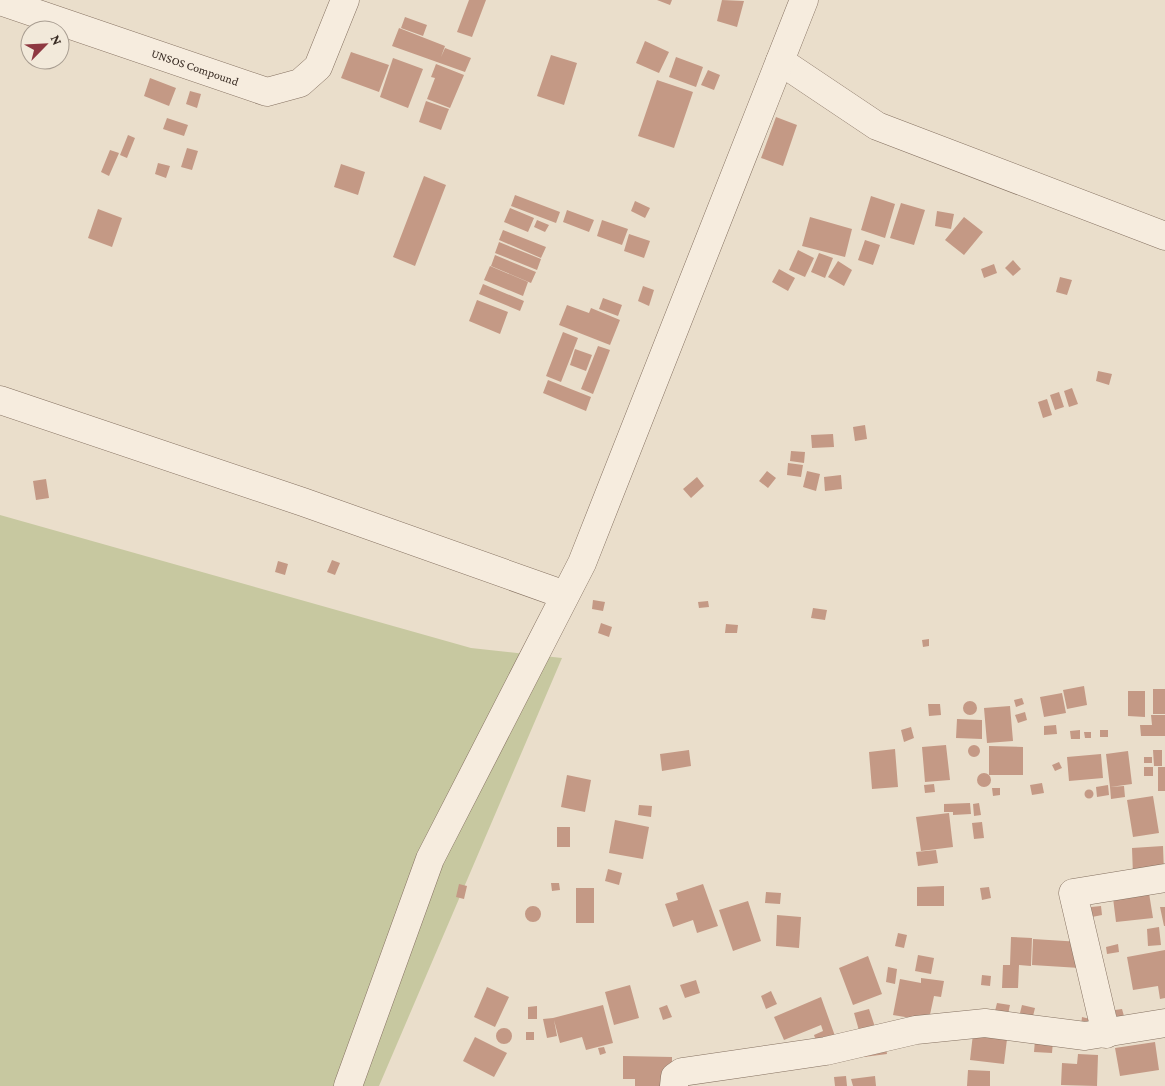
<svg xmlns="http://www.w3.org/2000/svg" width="1165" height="1086" font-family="'Crimson Pro',serif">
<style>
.green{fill:#c7c8a0}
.building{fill:#c49985}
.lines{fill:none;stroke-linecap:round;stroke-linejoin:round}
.minor-casing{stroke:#857161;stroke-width:29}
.minor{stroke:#f6ecde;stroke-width:28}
.labels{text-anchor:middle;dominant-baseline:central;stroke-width:4.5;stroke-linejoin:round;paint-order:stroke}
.street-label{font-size:12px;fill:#382b23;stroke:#f2e9da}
</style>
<rect width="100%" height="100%" fill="#eadecb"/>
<path class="green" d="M 0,515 L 471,648 L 562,658 L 379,1086 L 0,1086 Z"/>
<path class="building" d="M 469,0 L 486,0 L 472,37 L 457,32 Z
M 657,0 L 672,0 L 670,5 Z
M 722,0 L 744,1 L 737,27 L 717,21 Z
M 405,17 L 427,25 L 423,36 L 401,28 Z
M 399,28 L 445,46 L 441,57 L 445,48 L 471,58 L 465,72 L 392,46 Z
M 645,41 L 669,52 L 659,73 L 636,63 Z
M 351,52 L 389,65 L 379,92 L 341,78 Z
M 551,55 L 577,63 L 564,105 L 537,96 Z
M 676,57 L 703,67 L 696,87 L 669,77 Z
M 393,58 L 423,69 L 408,108 L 380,97 Z
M 436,64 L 464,75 L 450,108 L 427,99 L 435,78 L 431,77 Z
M 708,70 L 720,75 L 714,90 L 701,85 Z
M 150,78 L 176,88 L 169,106 L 144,96 Z
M 657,80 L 693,92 L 674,148 L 638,136 Z
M 190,91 L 201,94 L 197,108 L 186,104 Z
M 426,101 L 449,109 L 441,130 L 419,122 Z
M 776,117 L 797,125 L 783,166 L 761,158 Z
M 167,118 L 188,125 L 184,136 L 163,129 Z
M 128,135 L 135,138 L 127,158 L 120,155 Z
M 187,148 L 198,151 L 192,170 L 181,167 Z
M 110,150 L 119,153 L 109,176 L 101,172 Z
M 158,163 L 170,166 L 166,178 L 155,174 Z
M 341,164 L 365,172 L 358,195 L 334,187 Z
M 424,176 L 446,185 L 415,266 L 393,257 Z
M 515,195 L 560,212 L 556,223 L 511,206 Z
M 871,196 L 895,204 L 885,238 L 861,230 Z
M 635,201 L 650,208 L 645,218 L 631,211 Z
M 901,203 L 925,210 L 914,245 L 890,238 Z
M 510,208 L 534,218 L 528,232 L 504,222 Z
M 98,209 L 122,218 L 112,247 L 88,238 Z
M 567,210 L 594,220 L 589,232 L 563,222 Z
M 937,211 L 954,214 L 951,229 L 935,226 Z
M 810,217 L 852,229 L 845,257 L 802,246 Z
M 964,217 L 983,232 L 964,255 L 945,240 Z
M 537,220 L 549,225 L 545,232 L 534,227 Z
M 602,220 L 628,229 L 622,245 L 597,236 Z
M 503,230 L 546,247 L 541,258 L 499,240 Z
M 629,234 L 650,241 L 644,258 L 624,251 Z
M 865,240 L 880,245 L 873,265 L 858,260 Z
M 499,242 L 541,259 L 537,270 L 495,253 Z
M 798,250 L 814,258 L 805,277 L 789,270 Z
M 819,253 L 833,258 L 825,278 L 811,272 Z
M 495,255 L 536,272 L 531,283 L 491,266 Z
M 1013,260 L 1021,269 L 1013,276 L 1005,268 Z
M 838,261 L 852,270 L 844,286 L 828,277 Z
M 994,264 L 997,273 L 984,278 L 981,269 Z
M 490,266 L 528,282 L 523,296 L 484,280 Z
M 779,269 L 795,278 L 788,291 L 772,282 Z
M 1060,277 L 1072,280 L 1067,295 L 1056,292 Z
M 483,284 L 524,301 L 520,311 L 479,294 Z
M 643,286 L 654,290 L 649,306 L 638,301 Z
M 603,298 L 622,305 L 618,316 L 599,309 Z
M 477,300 L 508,312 L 500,334 L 469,321 Z
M 567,305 L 589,313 L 591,308 L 620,320 L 610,345 L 559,325 Z
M 563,332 L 578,338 L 561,382 L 546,376 Z
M 598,346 L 610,350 L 593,394 L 581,389 Z
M 575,349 L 592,355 L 586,371 L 570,365 Z
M 1098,371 L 1112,374 L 1109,385 L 1096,381 Z
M 548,380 L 591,397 L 586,411 L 543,393 Z
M 1072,388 L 1078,404 L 1069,407 L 1064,391 Z
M 1059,392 L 1064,407 L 1055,410 L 1050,395 Z
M 1047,399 L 1052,415 L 1043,418 L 1038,402 Z
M 865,425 L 867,439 L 855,441 L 853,427 Z
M 833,434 L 834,447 L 812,448 L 811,435 Z
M 791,451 L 805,452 L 804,463 L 790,461 Z
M 788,463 L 803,465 L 801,477 L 787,475 Z
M 767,471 L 776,478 L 768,488 L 759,481 Z
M 807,471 L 820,474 L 816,491 L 803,487 Z
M 841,475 L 842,489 L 825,491 L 824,477 Z
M 697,477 L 704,486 L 691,498 L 683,489 Z
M 46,479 L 49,498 L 36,500 L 33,481 Z
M 332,560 L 340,563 L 335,575 L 327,572 Z
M 278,561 L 288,564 L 285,575 L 275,572 Z
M 593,600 L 605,602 L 603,611 L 592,609 Z
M 708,601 L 709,607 L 699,608 L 698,602 Z
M 813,608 L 827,610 L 825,620 L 811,618 Z
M 601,623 L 612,627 L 609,637 L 598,633 Z
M 726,624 L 738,625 L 737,633 L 725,633 Z
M 929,639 L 929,646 L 923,647 L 922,640 Z
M 1084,686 L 1087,705 L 1067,709 L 1063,690 Z
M 1153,689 L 1165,689 L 1165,714 L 1153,714 Z
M 1128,691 L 1145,691 L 1145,717 L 1128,716 Z
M 1062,693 L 1066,713 L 1044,717 L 1040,697 Z
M 1022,698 L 1024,704 L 1016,707 L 1014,700 Z
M963 708a7 7 0 1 1 14 0a7 7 0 1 1-14 0Z
M 928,704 L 940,704 L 941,715 L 929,716 Z
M 1010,706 L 1013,741 L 987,743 L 984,708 Z
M 1025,712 L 1027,720 L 1018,723 L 1015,715 Z
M 1151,715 L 1165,715 L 1165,736 L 1141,736 L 1140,725 L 1152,725 Z
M 957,719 L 982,720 L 982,739 L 956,738 Z
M 1056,725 L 1057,734 L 1044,735 L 1044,726 Z
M 911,727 L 914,738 L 904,742 L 901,730 Z
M 1080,730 L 1080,739 L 1071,739 L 1070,731 Z
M 1100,730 L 1108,730 L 1108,737 L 1100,737 Z
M 1084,732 L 1091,732 L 1091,738 L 1085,738 Z
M968 751a6 6 0 1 1 12 0a6 6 0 1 1-12 0Z
M 946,745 L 950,780 L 925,782 L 922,747 Z
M 989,746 L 1023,747 L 1023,775 L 989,775 Z
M 895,749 L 898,787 L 872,789 L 869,752 Z
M 689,750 L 691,766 L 662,771 L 660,754 Z
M 1153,750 L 1162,750 L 1162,766 L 1154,766 Z
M 1128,751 L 1132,784 L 1110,787 L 1106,754 Z
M 1101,754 L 1103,778 L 1069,781 L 1067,757 Z
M 1144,757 L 1152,757 L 1152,763 L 1144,763 Z
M 1059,762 L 1062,768 L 1055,771 L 1052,765 Z
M 1144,767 L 1153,767 L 1153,776 L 1144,776 Z
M 1158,767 L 1165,767 L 1165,791 L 1158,791 Z
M977 780a7 7 0 1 1 14 0a7 7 0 1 1-14 0Z
M 567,775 L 591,780 L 585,812 L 561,807 Z
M 1042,783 L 1044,793 L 1032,795 L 1030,785 Z
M 934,784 L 935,792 L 925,793 L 924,785 Z
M 1108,785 L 1109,795 L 1097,797 L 1096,787 Z
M 1124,786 L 1125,797 L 1111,799 L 1110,787 Z
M 992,788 L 1000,788 L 1000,795 L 993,796 Z
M1084.5 794a4.5 4.5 0 1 1 9 0a4.5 4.5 0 1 1-9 0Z
M 1153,796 L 1159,833 L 1133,837 L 1127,800 Z
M 970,803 L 971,814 L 953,815 L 953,812 L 944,812 L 944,804 Z
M 979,803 L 981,815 L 974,816 L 973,804 Z
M 639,805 L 652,806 L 651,817 L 638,815 Z
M 949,813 L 953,847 L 921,851 L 916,817 Z
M 615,820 L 649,827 L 643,859 L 609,853 Z
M 982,822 L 984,838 L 974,839 L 972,823 Z
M 557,827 L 570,827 L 570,847 L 557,847 Z
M 1163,846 L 1164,873 L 1133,875 L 1132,848 Z
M 936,850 L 938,863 L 918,866 L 916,852 Z
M 608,869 L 622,873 L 619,885 L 605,881 Z
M 551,883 L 559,883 L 560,890 L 552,891 Z
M 459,884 L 467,886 L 464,899 L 456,897 Z
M 703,884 L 718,926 L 697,933 L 693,920 L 673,927 L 665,904 L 678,900 L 676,893 Z
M 944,886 L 944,906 L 917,906 L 917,887 Z
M 989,887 L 991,898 L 982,900 L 980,888 Z
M 576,888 L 594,888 L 594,923 L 576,923 Z
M 766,892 L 781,893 L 780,904 L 765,903 Z
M 1149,893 L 1153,918 L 1116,922 L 1113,898 Z
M 748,901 L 761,941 L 733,951 L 719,910 Z
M 1101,906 L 1102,915 L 1092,917 L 1091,907 Z
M525 914a8 8 0 1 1 16 0a8 8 0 1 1-16 0Z
M 1160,907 L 1165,907 L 1165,926 L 1164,926 Z
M 777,915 L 801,917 L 799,948 L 776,946 Z
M 1159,927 L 1161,945 L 1148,946 L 1147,929 Z
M 898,933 L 907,935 L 904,948 L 895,946 Z
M 1011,937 L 1032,938 L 1031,966 L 1019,965 L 1018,988 L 1002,988 L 1003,965 L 1010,965 Z
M 1033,939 L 1081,942 L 1080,968 L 1032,965 Z
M 1118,944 L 1119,952 L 1107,954 L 1106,947 Z
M 1165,950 L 1165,998 L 1160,999 L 1158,986 L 1133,990 L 1127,957 Z
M 918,955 L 934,958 L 931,974 L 915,971 Z
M 868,956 L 882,994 L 853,1005 L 839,968 Z
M 888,967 L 897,969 L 895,984 L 886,982 Z
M 982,975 L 991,976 L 990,986 L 981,985 Z
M 921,978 L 944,981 L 941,997 L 934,996 L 928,1024 L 917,1019 L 893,1015 L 900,979 L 921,983 Z
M 696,980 L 700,993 L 685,998 L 680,985 Z
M 630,985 L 639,1018 L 614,1025 L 605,992 Z
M 487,987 L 509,997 L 495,1027 L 474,1017 Z
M 771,991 L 777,1004 L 766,1009 L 761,996 Z
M 821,997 L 835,1036 L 819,1050 L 814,1035 L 823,1031 L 821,1025 L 784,1040 L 774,1017 Z
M 997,1003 L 1010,1005 L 1007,1019 L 994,1015 Z
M 603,1005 L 613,1043 L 586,1050 L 582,1037 L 560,1043 L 554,1020 L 557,1036 L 547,1038 L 543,1019 L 553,1018 Z
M 667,1005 L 672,1017 L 663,1020 L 659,1008 Z
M 1022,1005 L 1035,1008 L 1031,1024 L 1018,1021 Z
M 537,1006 L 537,1019 L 528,1019 L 528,1007 Z
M 869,1009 L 876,1030 L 860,1034 L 854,1013 Z
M 1122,1009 L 1124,1016 L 1117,1018 L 1115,1010 Z
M 1082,1017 L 1090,1019 L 1088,1027 L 1081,1026 Z
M496 1036a8 8 0 1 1 16 0a8 8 0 1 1-16 0Z
M 526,1032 L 534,1032 L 534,1040 L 526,1040 Z
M 973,1034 L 1007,1039 L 1004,1064 L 970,1060 Z
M 475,1037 L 507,1053 L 494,1077 L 463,1061 Z
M 1035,1040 L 1053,1041 L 1052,1053 L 1034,1052 Z
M 885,1042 L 887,1054 L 864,1057 L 863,1045 Z
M 1155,1042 L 1159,1070 L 1120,1076 L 1115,1048 Z
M 604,1047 L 606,1053 L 600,1055 L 598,1048 Z
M 1078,1054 L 1098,1055 L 1097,1086 L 1061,1085 L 1062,1063 L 1077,1064 Z
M 623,1056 L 672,1057 L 672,1086 L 635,1086 L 635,1079 L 623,1079 Z
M 968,1070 L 990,1071 L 990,1086 L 967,1086 Z
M 846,1076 L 847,1086 L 835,1086 L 834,1077 Z
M 875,1076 L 876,1086 L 853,1086 L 851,1079 Z"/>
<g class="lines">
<defs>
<g id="minor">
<path id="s1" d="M 0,1 L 267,92 L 300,83 L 318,67 L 345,0"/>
<path d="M 780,61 L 877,126 L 1165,236"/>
<path d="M 0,400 L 303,502 L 565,595"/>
<path d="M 1106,1034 L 1073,893 L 1165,878"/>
<path d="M 348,1086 L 430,859 L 582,563 L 804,0"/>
<path d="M 674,1086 L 675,1077 L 682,1072 L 826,1051 L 916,1030 L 985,1023 L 1085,1036 L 1165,1023"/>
</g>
</defs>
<use href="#minor" class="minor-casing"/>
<use href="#minor" class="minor"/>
</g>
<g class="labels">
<g class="street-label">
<text stroke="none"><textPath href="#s1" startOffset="206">UNSOS Compound</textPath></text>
</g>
</g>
<g transform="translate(45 45) rotate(66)"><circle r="24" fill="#f2e9da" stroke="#a89d91"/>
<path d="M0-4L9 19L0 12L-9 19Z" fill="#8e3841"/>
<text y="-8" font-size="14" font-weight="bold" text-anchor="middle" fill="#382b23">N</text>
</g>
</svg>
